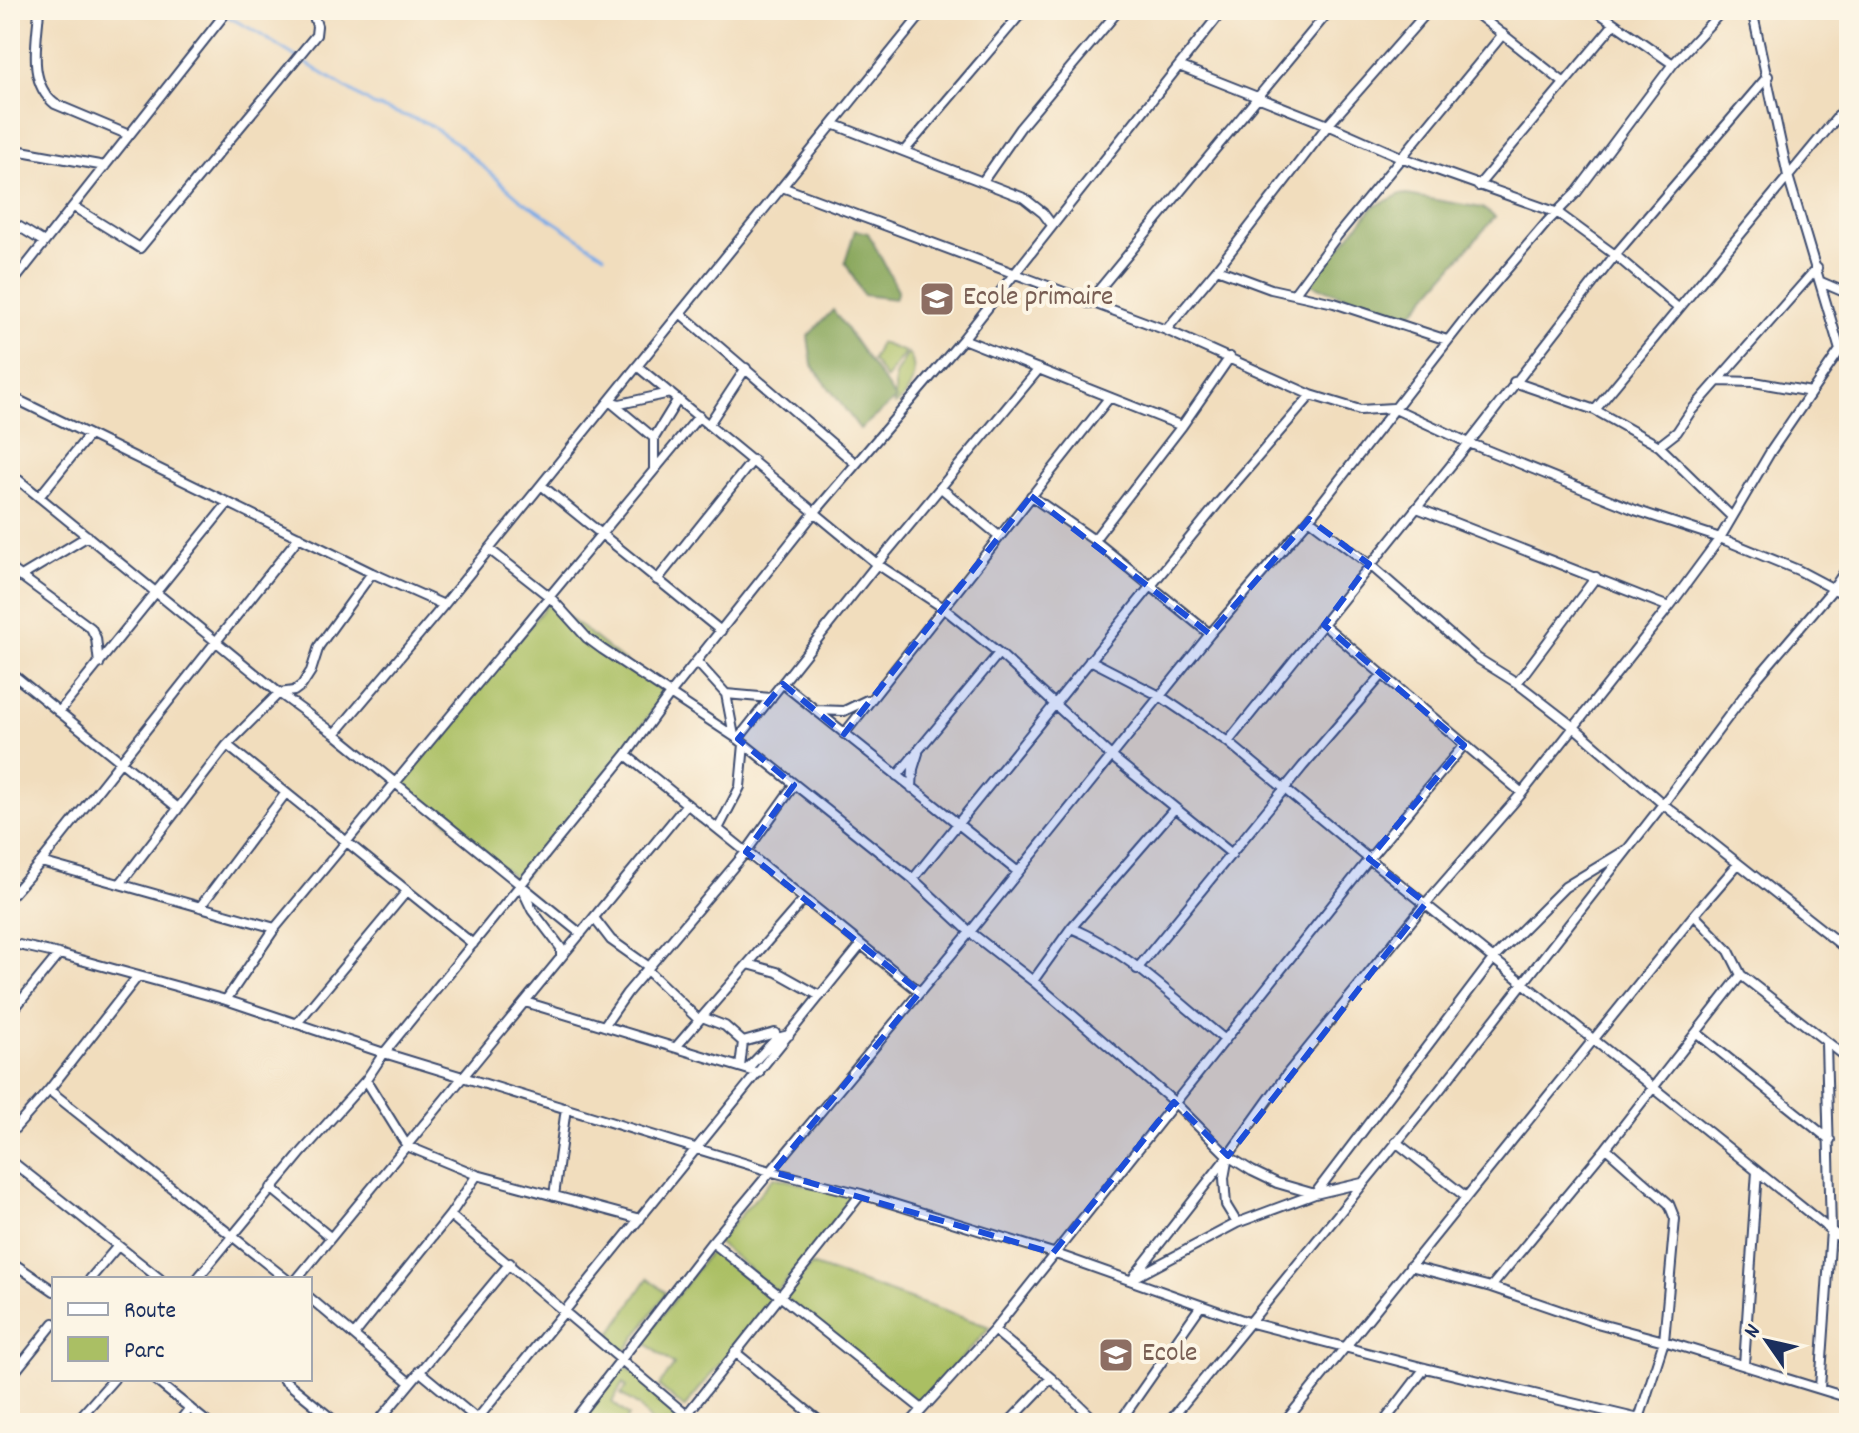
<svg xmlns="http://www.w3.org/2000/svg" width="1859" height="1433" font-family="Dekko,sans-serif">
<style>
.green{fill:#aabf64;stroke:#627761;stroke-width:2}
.forest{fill:#87a65a;stroke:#516a5c;stroke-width:2}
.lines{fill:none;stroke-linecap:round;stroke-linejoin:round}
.stream{stroke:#7cabe6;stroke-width:3}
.minor-casing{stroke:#3b496c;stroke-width:12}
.minor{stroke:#fff;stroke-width:8}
.marked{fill:#1d4ed8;fill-opacity:0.2;stroke:#1d4ed8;stroke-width:6;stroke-dasharray:16 10;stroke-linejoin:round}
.labels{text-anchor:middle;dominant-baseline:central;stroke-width:8;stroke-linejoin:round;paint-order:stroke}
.education-label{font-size:28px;fill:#785e54;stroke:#fcf5e5;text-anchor:start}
</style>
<rect width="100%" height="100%" fill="#fcf5e5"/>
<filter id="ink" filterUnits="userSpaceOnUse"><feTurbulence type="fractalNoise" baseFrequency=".0125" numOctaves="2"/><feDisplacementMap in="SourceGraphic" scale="16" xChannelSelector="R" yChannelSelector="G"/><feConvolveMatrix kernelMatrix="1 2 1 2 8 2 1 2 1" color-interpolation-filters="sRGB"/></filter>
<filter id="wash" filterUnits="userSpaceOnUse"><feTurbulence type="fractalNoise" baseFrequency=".006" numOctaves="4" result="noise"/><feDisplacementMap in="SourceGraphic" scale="32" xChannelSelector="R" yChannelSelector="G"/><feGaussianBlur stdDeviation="1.8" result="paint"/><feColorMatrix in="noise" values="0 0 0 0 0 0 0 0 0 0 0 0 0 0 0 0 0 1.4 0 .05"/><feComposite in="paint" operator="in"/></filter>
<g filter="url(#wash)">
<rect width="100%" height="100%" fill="#f1ddbd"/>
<path class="green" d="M 880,343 L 905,352 L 886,379 L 872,360 Z
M 908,353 C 920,369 911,395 895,405 L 895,375 Z
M 549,602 L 666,694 L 520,882 L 402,784 Z
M 774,1177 L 854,1197 L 777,1292 L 717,1242 Z
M 712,1249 L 771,1300 L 684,1408 L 659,1386 L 674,1365 L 643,1341 Z
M 811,1265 L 990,1327 L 921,1404 L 785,1298 Z
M 648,1278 L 666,1293 L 623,1355 L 606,1341 Z
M 623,1363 L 683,1416 L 677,1423 L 652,1423 L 639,1406 L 621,1394 L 627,1387 L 623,1383 L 612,1402 L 629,1416 L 624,1423 L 575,1423 Z"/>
<path class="forest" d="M 1401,194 L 1482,208 L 1495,217 L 1407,319 L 1310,284 L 1373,207 Z
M 855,230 L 868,233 L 898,290 L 895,299 L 863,295 L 845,262 Z
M 833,310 L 896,399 L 860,429 L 812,365 L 808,336 Z"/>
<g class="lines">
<path class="stream" d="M 215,10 L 253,30 L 373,105 L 427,123 L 456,143 L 520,199 L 604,255"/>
</g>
</g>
<g filter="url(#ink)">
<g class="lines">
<defs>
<path id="minor" d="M 39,10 C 37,42 27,82 55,104 L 129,135
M 1472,10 L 1563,82
M 1595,10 L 1673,64
M 1752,10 L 1788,176 L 1840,350 L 1849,356
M 1179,66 L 1328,125 L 1403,158 L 1558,213 L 1615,255 L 1678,308
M 833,124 L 1024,198 L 1043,213 L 1052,225
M 10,149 L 105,166
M 905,150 L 1024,10
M 983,181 L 1020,128 L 1119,10
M 1478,186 L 1614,24
M 782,187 L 1166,330 L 1311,395 L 1360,410 L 1393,408 L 1469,443 L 1635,510 L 1720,538 L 1798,570 L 1849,597
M 74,207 L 140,248 L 316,35 L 317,26 L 312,10
M 10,221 L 44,242
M 1217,269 L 1271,289 L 1334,303 L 1447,340
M 1821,282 L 1849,294
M 10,286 L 228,10
M 1294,294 L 1337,236 L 1503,34
M 1088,303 L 1330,10
M 680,313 L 856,464
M 1166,330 L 1217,269 L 1328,125 L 1429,10
M 963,339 L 1182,426
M 637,366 L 877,564 L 942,607 L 999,653 L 1111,756 L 1232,854
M 1718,381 L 1754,382 L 1811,392
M 1514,382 L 1595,410 L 1659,446 L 1732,517
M 10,396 L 372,573 L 444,605
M 609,401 L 620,404 L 670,393
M 613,404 L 654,438
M 1595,410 L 1849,103
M 709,424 L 746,368
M 1659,446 L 1677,432 L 1691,411 L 1817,268
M 654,468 L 654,438 L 678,399
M 10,473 L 279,693 L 335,734 L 581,934
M 541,485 L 721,631
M 941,488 L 999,536
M 1031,496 L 1094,540 L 1210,634
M 39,497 L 89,435
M 1417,508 L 1669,607
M 1309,519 L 1369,564 L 1477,658 L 1517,683 L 1575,728 L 1663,804 L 1849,951
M 1094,540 L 1182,426 L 1230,357
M 489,549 L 550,597 L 587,638 L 602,649 L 738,739 L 913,879 L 970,932 L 1033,981 L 1174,1102 L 1228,1156 L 1252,1171 L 1277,1183 L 1315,1194 L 1494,958 L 1565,887 L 1626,850
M 10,568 L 91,628 L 96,638 L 99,664
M 20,577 L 88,536
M 657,580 L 753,460
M 1324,625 L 1522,793
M 1090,660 L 1160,696 L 1228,742 L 1369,859 L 1849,1245
M 697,662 L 726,694 L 734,736
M 10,672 L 178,808
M 1517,683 L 1596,577
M 783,684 L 1017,871
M 726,694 L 771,698
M 815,710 L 844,711 L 867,700
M 59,712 L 228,503
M 335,734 L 444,605 L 925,10
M 844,734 L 1109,398
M 738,739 L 877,564 L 1039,369
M 1228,742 L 1469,443 L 1615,255 L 1768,76
M 227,745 L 473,944
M 626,755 L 920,992
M 897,776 L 999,653
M 912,788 L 913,769 L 918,753
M 718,829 L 740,787 L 744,744
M 41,862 L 275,928
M 913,879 L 1219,502 L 1311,395
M 120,884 L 227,745 L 279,693 L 294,691 L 302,685 L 311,671 L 319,646 L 372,573
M 523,891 L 532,910 L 561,948 L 561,957
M 10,897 L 41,862 L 299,537
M 200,907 L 285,794
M 1694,915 L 1729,951 L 1741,975 L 1849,1059
M 594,918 L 611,940 L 649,967
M 1071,928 C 1126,950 1178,1002 1224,1039
M 10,943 L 59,954 L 226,1000 L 384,1053 L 773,1172 L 861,1194 L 1053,1253 L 1248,1322 L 1425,1368 L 1656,1423
M 748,964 L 777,972 L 820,996
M 1137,969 L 1303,766 L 1382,675
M 647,970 L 699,1020
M 1033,981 L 1071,928 L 1175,808
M 226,1000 L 275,928 L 699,416
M 525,1002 L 759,1073
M 10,1014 L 59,954
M 702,1017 L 725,1026 L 743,1042 L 740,1067
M 298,1022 L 407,891
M 604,1026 L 627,993 L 746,852 L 794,785
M 1697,1033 L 1830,1140
M 743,1042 L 775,1033 L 777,1038 L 789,1035
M 676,1047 L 804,899
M 747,1069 L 777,1038
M 366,1080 L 407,1146 L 477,1175 L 640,1219
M 49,1090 L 286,1279
M 10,1134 L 49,1090 L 138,976
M 1396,1142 L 1466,1197
M 1606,1148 L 1669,1204 L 1675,1219 L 1664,1341 L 1638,1422
M 10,1160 L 160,1279
M 271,1188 L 330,1237
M 554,1196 L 566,1108
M 450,1215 L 696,1423
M 1237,1223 L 1315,1194 L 1362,1183
M 712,1242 L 922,1409
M 10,1261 L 54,1291
M 1410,1266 L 1491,1287 L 1593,1322 L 1664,1341 L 1849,1398
M 1135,1275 L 1225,1160
M 90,1279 L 117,1247
M 197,1279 L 302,1152 L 366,1080 L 384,1053 L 626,755 L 671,693 L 814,513 L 963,339 L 1223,10
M 297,1279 L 687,804
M 1132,1279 L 1237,1223 L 1226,1205 L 1224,1178 L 1228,1156 L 1287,1074 L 1426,903 L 1522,793 L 1669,607 L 1720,538 L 1771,451 L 1840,350
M 1491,1287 L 1606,1148 L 1741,975
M 310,1298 L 410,1383
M 994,1330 L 1051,1378 L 1098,1423
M 354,1335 L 450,1215 L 477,1175
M 735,1352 L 822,1423
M 1744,1365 L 1757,1171
M 419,1371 L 477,1419
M 10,1378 L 54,1323
M 154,1379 L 208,1423
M 283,1379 L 337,1423
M 1820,1388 L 1831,1230 L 1826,1043
M 75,1423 L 114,1379
M 178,1423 L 190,1408
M 377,1423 L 510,1263
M 474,1423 L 861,945
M 572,1423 L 712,1242 L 970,932 L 1210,634 L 1309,519 L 1467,316 L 1548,221 L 1577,192 L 1673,64 L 1723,10
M 680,1423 L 861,1194
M 910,1423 L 994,1330 L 1369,859 L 1464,745
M 1008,1423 L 1051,1378
M 1119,1423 L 1200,1307
M 1168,1423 L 1438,1092 L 1663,804 L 1758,677 L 1833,589 L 1849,565
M 1284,1423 L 1694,915 L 1738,864
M 1383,1423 L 1425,1368"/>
</defs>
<use href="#minor" class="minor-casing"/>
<use href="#minor" class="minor"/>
</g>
</g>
<path class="marked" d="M 1031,496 L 1210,634 L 1309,519 L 1369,564 L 1324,625 L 1464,745 L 1369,859 L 1426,903 L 1228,1156 L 1174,1102 L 1053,1253 L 773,1172 L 920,992 L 746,852 L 794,785 L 738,739 L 783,684 L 844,734 Z"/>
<defs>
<symbol id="school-square" viewBox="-11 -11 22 22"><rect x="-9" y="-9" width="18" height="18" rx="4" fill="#8d6e63" stroke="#fcf5e5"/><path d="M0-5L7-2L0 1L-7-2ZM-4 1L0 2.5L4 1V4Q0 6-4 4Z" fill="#fff"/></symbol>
</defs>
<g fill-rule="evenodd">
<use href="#school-square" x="917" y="279" width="40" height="40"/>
<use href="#school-square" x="1096" y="1335" width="40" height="40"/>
</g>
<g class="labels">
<g class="education-label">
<text x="963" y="299">Ecole primaire</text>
<text x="1142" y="1355">Ecole</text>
</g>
</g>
<rect width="1859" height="1433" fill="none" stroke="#fcf5e5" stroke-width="40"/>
<rect x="52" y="1277" width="260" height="104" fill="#fcf5e5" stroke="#a2a6af" stroke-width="2"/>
<rect x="68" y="1303" width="40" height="12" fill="#ffffff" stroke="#a2a6af" stroke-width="2"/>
<text x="124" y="1317" font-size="24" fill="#1b2f5e">Route</text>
<rect x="68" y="1337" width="40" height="24" fill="#aabf64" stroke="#a2a6af" stroke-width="2"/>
<text x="124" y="1357" font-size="24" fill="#1b2f5e">Parc</text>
<g transform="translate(1767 1341) rotate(304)" stroke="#fcf5e5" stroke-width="6" paint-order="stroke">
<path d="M0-6L14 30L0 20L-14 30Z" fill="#1b2f5e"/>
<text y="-12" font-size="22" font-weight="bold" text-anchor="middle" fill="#1b2f5e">N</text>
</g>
</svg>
